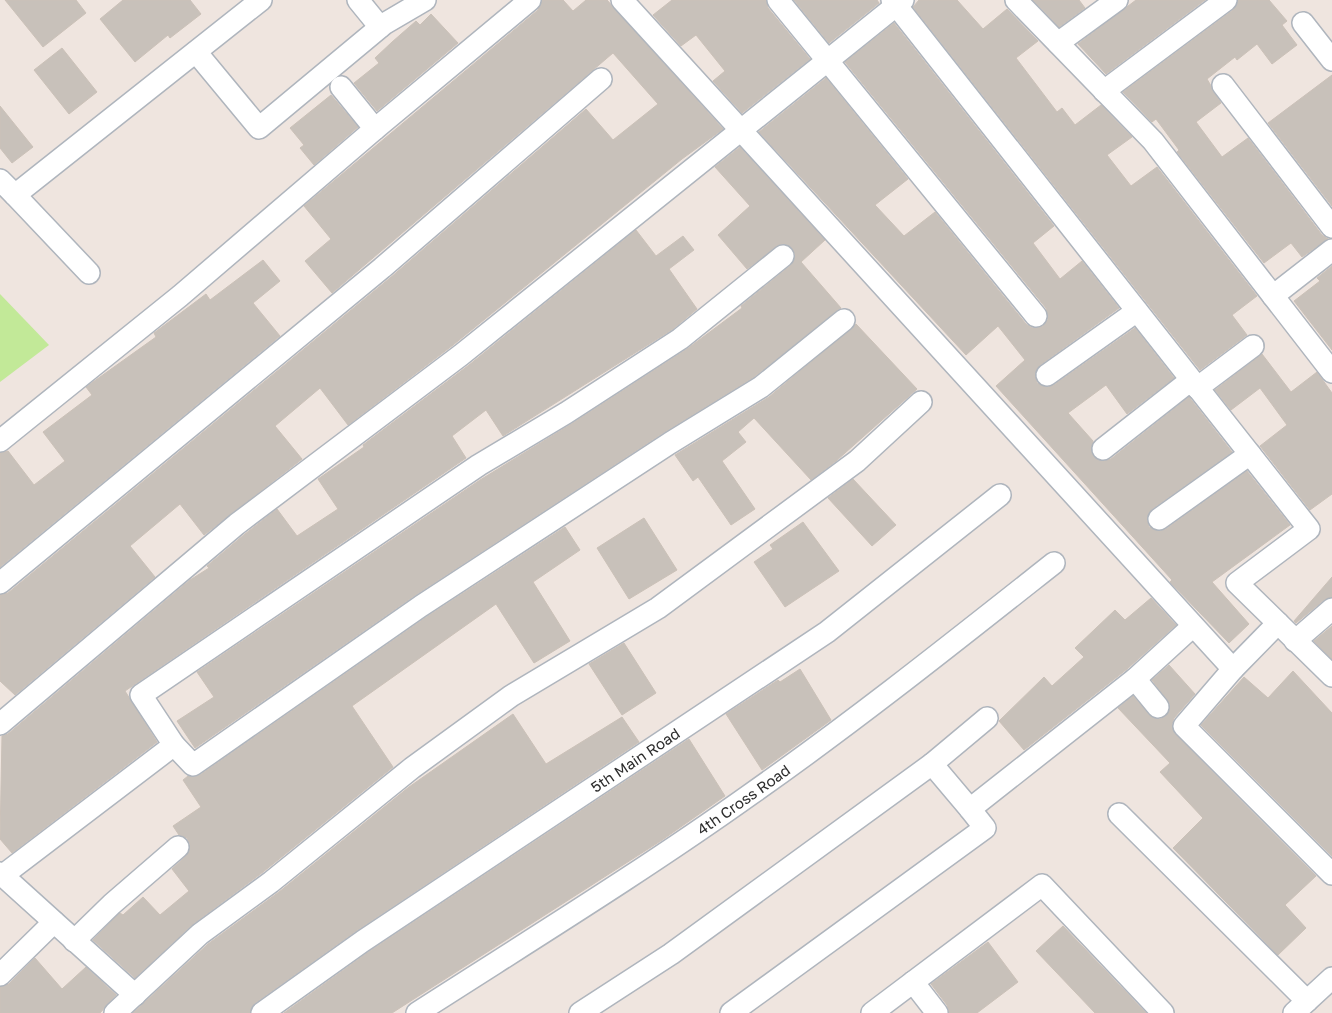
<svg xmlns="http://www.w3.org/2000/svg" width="1332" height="1013" font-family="'Golos Text',sans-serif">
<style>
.grass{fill:#c2e998}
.building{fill:#c8c1ba;stroke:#cbc1b8}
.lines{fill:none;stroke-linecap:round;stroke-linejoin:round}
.minor-casing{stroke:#afb5bd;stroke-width:24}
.minor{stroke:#fff;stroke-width:21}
.labels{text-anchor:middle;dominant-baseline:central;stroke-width:4;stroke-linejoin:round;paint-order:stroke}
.street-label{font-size:15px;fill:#2d2d2d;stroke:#fff}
</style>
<rect width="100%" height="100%" fill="#efe5df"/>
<path class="grass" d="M 0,294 L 49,345 L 0,382 Z"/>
<path class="building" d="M 5,0 L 76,0 L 86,13 L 43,47 Z
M 123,0 L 190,0 L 201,14 L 170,38 L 168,35 L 135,62 L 100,19 Z
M 542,0 L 563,0 L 573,11 L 586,0 L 607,0 L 723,129 L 682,159 L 453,345 L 348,425 L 320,388 L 275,426 L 302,459 L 204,535 L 180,504 L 130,546 L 155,577 L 15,695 L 0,681 L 0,595 L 8,593 L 390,278 L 586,109 L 613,140 L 658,104 L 613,53 L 332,293 L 305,261 L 331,239 L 304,206 L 538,10 Z
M 672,0 L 766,0 L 768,8 L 810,59 L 742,113 L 713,81 L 725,71 L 696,35 L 681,46 L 653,15 Z
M 794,0 L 877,0 L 879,3 L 829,43 Z
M 919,0 L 957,0 L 983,29 L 1007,9 L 1038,41 L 1016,58 L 1057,112 L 1062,108 L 1075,125 L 1101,105 L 1132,137 L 1107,155 L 1131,186 L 1157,167 L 1257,296 L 1232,315 L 1247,335 L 1200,370 L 913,7 Z
M 1033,0 L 1079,0 L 1085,8 L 1059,27 Z
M 1136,0 L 1205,0 L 1106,74 L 1078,44 Z
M 1238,0 L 1269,0 L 1287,21 L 1282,25 L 1297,45 L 1272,64 L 1257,44 L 1237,60 L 1235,57 L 1207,79 L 1221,103 L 1196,122 L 1222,157 L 1248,138 L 1322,235 L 1328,239 L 1302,257 L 1291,243 L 1264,263 L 1177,152 L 1179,150 L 1156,119 L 1152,122 L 1123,92 L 1233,10 Z
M 431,14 L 458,43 L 377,111 L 354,83 L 379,63 L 375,58 L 392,42 L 416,21 L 420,25 Z
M 894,23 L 1054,226 L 1033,243 L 1060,279 L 1082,261 L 1119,308 L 1040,365 L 1035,376 L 1037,383 L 1048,387 L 1054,385 L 1135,328 L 1174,378 L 1127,414 L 1106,385 L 1068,413 L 1093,441 L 1091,450 L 1094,457 L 1104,461 L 1111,459 L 1189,397 L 1232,452 L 1152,509 L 1147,520 L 1149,527 L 1160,531 L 1166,529 L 1247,471 L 1290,525 L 1212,582 L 1249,624 L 1229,643 L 1170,582 L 1172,580 L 996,386 L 1025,360 L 998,326 L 966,355 L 759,132 L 826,78 L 908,179 L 875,205 L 904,236 L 935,212 L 1026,324 L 1032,328 L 1043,326 L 1048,320 L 1046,308 L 845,62 Z
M 62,48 L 97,92 L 69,114 L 34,70 Z
M 1332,75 L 1332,206 L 1268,123 Z
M 331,95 L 358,127 L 314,165 L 300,148 L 304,145 L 290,128 Z
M 0,106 L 33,147 L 12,163 L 0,148 Z
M 740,147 L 825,240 L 801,262 L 841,308 L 754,377 L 663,433 L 414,596 L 195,748 L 177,721 L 214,697 L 197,672 L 480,480 L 573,423 L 687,349 L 742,308 L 741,306 L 791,265 L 795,254 L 788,245 L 782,244 L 747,269 L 718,235 L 750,206 L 715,167 Z
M 636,230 L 656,256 L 683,236 L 694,250 L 669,269 L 697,309 L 673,329 L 503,436 L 486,410 L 452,436 L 466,458 L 125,691 L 157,742 L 12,853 L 0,839 L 2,736 L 8,734 L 190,580 L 209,568 L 207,566 L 245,534 L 277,509 L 297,536 L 338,509 L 318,479 L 364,447 L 363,445 L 469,365 Z
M 263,260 L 280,281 L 253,303 L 280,336 L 0,567 L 0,453 L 8,451 L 34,485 L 65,461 L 43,432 L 92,395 L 86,387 L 156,337 L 154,333 L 206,294 L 210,300 Z
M 1332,266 L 1332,350 L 1294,301 L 1320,281 L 1317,278 Z
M 856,324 L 917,389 L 836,461 L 811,480 L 754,418 L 738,432 L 746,442 L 722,461 L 755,509 L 731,525 L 698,477 L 693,481 L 675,455 L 769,397 Z
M 1262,354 L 1291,392 L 1317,372 L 1332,393 L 1332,494 L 1310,510 L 1260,446 L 1287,425 L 1260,388 L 1231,410 L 1215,390 Z
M 853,479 L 896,525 L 872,546 L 828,498 Z
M 644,518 L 677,570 L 629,599 L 597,548 Z
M 803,522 L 839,571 L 785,607 L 754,562 L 773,549 L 770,545 Z
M 565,527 L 580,550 L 533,582 L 570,641 L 534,663 L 496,604 L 352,706 L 393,767 L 263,872 L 193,924 L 135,978 L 93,940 L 120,913 L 123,915 L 143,897 L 160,915 L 189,891 L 172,869 L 186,856 L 190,844 L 187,838 L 179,835 L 173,826 L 201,807 L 183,780 L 188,776 L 200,775 L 428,616 Z
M 1332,577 L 1332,597 L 1324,600 L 1296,623 L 1294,621 Z
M 1151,598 L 1176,625 L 1127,669 L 1024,750 L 999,721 L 1044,677 L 1052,686 L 1084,657 L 1075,648 L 1115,610 L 1125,620 Z
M 1332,626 L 1332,659 L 1314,641 Z
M 624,643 L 656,693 L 622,715 L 589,664 Z
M 1169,665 L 1195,694 L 1174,718 L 1172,724 L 1175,734 L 1316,876 L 1285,905 L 1306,928 L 1278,955 L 1173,848 L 1203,818 L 1160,772 L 1170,763 L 1118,708 L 1133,696 L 1153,718 L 1160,719 L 1166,716 L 1170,704 L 1152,680 Z
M 800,669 L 831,720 L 762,770 L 726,714 L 778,680 L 780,682 Z
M 1293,671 L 1332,713 L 1332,856 L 1201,725 L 1244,677 L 1268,698 Z
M 513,714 L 546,764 L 622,717 L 639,742 L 356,931 L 255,1003 L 250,1013 L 133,1013 L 208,944 L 279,892 L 409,787 Z
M 689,739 L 725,796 L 662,840 L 392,1013 L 284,1013 L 370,951 Z
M 1063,926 L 1146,1013 L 1095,1013 L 1036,951 Z
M 988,942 L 1018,982 L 977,1013 L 949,1013 L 947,1005 L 931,984 Z
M 35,958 L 62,989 L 86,967 L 116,995 L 100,1013 L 0,1013 L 0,987 L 9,984 Z"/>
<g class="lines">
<defs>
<g id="minor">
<path d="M 358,0 L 380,27"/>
<path d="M 622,0 L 1233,669 L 1184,726 L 1332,874"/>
<path d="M 778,0 L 1036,316"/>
<path d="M 892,0 L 1309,529 L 1237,583 L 1332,676"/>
<path d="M 1016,0 L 1153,141 L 1332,372"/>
<path d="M 1303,23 L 1332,60"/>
<path d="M 1058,43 L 1117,0"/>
<path d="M 196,52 L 259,128 L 384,24 L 425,0"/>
<path d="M 1223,85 L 1332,227"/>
<path d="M 341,87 L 375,129"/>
<path d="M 1104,91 L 1226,0"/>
<path d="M 0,180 L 15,195 L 261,0"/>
<path d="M 15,195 L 89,273"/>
<path d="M 783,256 L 680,339 L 566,413 L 479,465 L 141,695 L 174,745 L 193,765 L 421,606 L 670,443 L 761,387 L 844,320"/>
<path d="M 1273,296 L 1332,250"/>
<path d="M 1047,375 L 1137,311"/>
<path d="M 1197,388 L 1253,346"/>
<path d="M 0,441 L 180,296 L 375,129 L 530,0"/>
<path d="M 1103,449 L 1191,380"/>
<path d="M 1159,519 L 1250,454"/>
<path d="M 0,583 L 382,268 L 601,79"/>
<path d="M 1295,641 L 1332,609"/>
<path d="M 1233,669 L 1278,623"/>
<path d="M 1135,679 L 1158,707"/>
<path d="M 0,724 L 237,524 L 461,355 L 903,0"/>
<path d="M 932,764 L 987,718"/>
<path d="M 1119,814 L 1307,1001"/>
<path d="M 0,873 L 135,995"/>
<path d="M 2,876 L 174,745"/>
<path d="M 74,941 L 112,904 L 178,847"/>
<path d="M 0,975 L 54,922"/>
<path d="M 913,982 L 937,1013"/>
<path d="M 115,1013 L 200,934 L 271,882 L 412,768 L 511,696 L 658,608 L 857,461 L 921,402"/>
<path id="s1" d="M 262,1013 L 363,941 L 827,632 L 1000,495"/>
<path id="s2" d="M 417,1013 C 529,941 643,871 751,794 C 855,721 954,642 1054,563"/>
<path d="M 580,1013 L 671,954 L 932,764 L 970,809 L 1135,679 L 1193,626"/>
<path d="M 731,1013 L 985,828 L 970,809"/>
<path d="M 872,1013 L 1042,885 L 1163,1013"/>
<path d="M 1294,1013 L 1332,978"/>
</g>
</defs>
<use href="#minor" class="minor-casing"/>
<use href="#minor" class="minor"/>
</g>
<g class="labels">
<g class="street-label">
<text stroke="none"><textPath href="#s1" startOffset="451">5th Main Road</textPath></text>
<text stroke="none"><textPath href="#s2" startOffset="390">4th Cross Road</textPath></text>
</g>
</g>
</svg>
